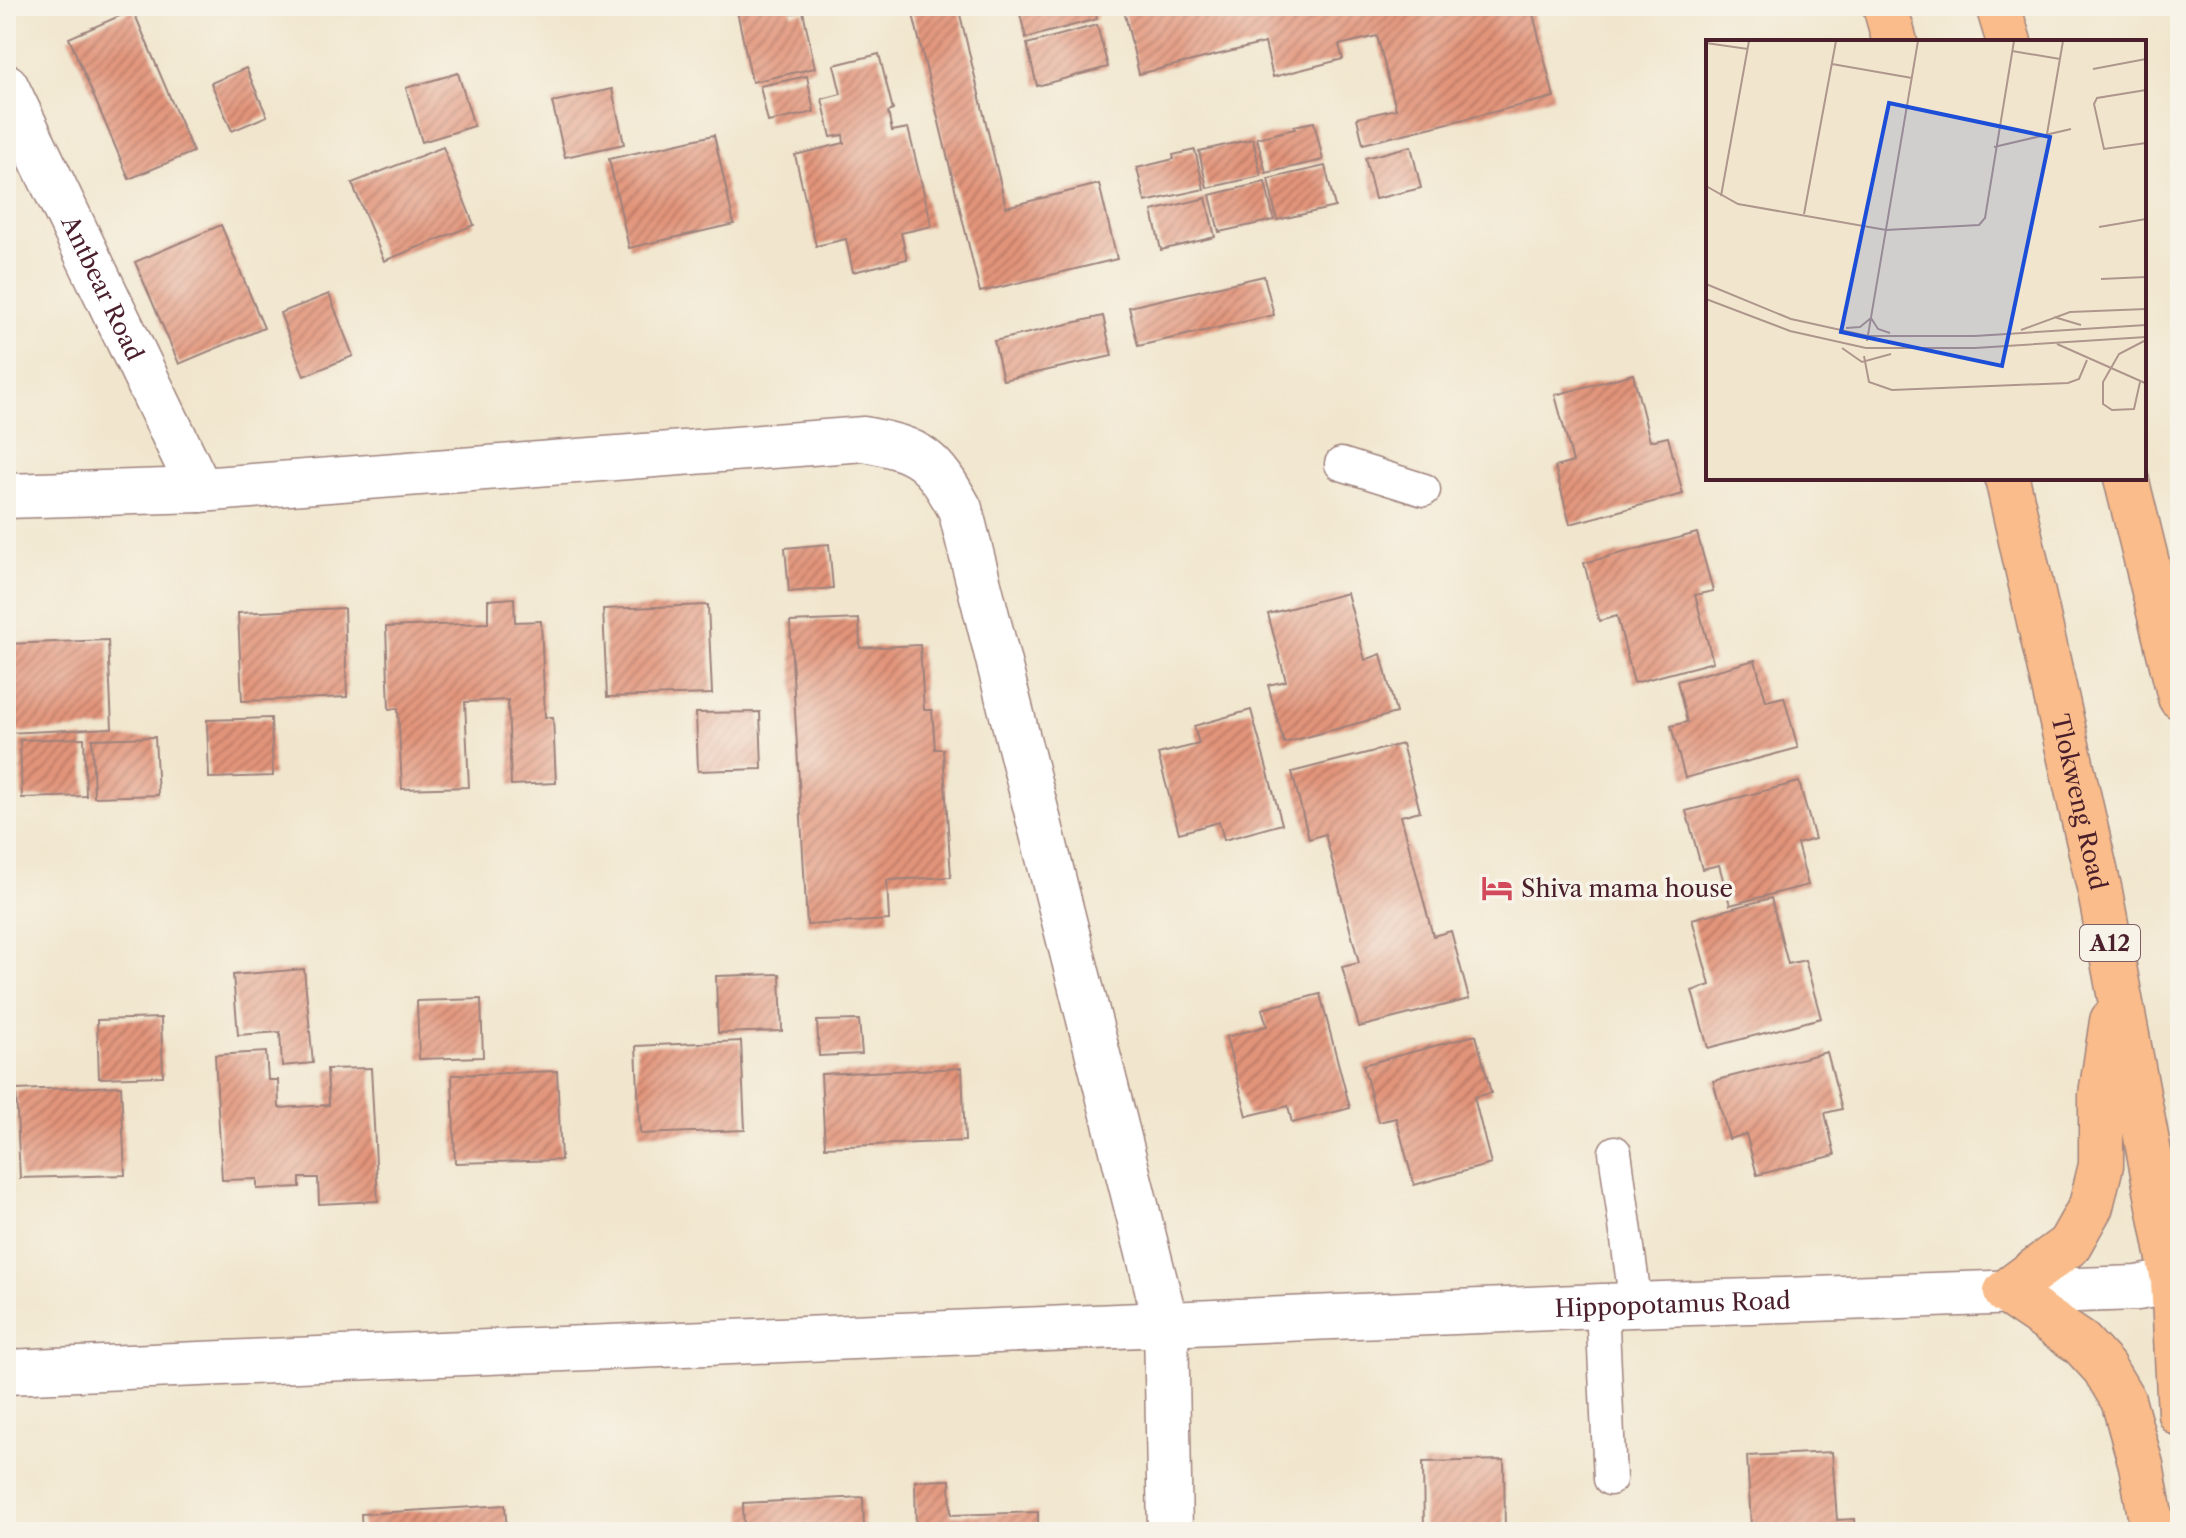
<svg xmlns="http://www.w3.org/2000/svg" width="2186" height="1538" font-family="'Libre Caslon Text',serif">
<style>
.building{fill:url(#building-hatch)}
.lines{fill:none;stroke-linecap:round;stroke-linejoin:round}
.service-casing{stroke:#9e827c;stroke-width:35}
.minor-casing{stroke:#9e827c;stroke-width:47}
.primary-casing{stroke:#9e827c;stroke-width:47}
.service{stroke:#fff;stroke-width:32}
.minor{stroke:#fff;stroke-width:44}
.primary{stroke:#f9bc8a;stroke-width:44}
.labels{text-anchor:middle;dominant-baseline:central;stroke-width:7;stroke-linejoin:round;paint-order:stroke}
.shield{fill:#f7f3e8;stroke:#7e5f64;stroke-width:2}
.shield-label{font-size:22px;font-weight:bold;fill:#4a1f2b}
.street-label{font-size:24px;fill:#4a1f2b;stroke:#f7f3e8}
.poi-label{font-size:24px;fill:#4a1f2b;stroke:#f7f3e8;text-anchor:start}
.inset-road{fill:none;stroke:#ae968c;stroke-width:2}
.view{fill:#1d4ed8;fill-opacity:0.15;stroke:#1d4ed8;stroke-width:4}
.inset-edge{fill:none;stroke:#4a1f2b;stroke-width:4}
</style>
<defs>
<pattern id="building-hatch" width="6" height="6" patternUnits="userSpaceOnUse" patternTransform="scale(2)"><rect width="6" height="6" fill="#e2947a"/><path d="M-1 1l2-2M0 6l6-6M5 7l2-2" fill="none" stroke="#b97864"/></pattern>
</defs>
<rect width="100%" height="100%" fill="#f7f3e8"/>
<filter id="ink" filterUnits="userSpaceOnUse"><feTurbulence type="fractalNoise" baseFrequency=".0125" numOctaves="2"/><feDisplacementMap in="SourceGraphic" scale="16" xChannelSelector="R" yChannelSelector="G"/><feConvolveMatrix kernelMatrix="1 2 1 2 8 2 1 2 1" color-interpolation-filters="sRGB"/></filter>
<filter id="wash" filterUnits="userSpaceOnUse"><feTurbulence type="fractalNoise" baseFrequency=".006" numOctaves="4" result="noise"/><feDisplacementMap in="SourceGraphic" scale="32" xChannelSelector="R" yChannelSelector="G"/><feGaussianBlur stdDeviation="1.8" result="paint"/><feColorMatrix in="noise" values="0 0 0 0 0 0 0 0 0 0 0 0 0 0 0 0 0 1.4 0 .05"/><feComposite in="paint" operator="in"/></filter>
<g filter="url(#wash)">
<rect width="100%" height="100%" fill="#f1e6cd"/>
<g id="blocks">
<path class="building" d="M 736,6 L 790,6 L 792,14 L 803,11 L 815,68 L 752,82 Z
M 911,6 L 958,6 L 1006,207 L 1099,184 L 1117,259 L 980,292 Z
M 1018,6 L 1094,6 L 1097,19 L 1026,38 Z
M 1123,6 L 1531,6 L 1554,97 L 1363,144 L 1357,118 L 1396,109 L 1377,36 L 1339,45 L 1343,59 L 1273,77 L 1265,43 L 1139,74 Z
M 133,10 L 193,152 L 129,179 L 69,38 Z
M 1097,25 L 1108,67 L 1037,86 L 1027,44 Z
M 879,54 L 893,110 L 888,112 L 892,131 L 908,128 L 932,226 L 901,233 L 907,259 L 853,272 L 846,239 L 816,246 L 795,155 L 844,143 L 843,135 L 831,137 L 822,99 L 841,94 L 834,65 Z
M 246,68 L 267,116 L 232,131 L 211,83 Z
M 458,73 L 474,126 L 422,142 L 406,88 Z
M 807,76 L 814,112 L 768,122 L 760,86 Z
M 612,89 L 624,144 L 565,157 L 552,102 Z
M 1314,122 L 1323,160 L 1266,173 L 1257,138 L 1295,129 L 1294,126 Z
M 714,135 L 734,224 L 629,248 L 609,159 Z
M 1253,139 L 1261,176 L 1207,188 L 1199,151 Z
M 1411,146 L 1421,188 L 1375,199 L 1365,158 Z
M 443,147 L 474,225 L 384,261 L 352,183 Z
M 1195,150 L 1204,189 L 1145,202 L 1137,168 L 1174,159 L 1173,155 Z
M 1325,166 L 1335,207 L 1277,220 L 1268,179 Z
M 1265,182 L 1274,220 L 1219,232 L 1210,195 Z
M 1206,198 L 1215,237 L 1161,250 L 1152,211 Z
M 221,225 L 264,328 L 179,364 L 135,262 Z
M 1264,276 L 1274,315 L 1138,346 L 1129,307 Z
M 329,294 L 353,356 L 304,376 L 280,313 Z
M 1103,316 L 1112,356 L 1003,380 L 994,341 Z
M 1633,374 L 1650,441 L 1668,437 L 1683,494 L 1570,524 L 1555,467 L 1573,462 L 1555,395 Z
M 1697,533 L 1713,591 L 1695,595 L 1713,662 L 1634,683 L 1617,616 L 1599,621 L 1584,563 Z
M 829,544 L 833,588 L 789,592 L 785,548 Z
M 1347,593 L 1365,660 L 1381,654 L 1396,713 L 1284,743 L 1268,685 L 1286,681 L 1268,614 Z
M 514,598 L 515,622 L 541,621 L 545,717 L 553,717 L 556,783 L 511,785 L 508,700 L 465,702 L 469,787 L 402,789 L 398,708 L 389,709 L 386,627 L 488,623 L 488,600 Z
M 708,605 L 712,694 L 607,697 L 603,609 Z
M 344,608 L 347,697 L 242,701 L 238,613 Z
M 859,619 L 860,648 L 920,645 L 924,710 L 932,710 L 935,749 L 943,749 L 951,877 L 887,880 L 889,920 L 807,925 L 790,622 Z
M 108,640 L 112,728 L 6,733 L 6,644 Z
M 1755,660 L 1766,701 L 1784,697 L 1798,748 L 1685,778 L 1671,726 L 1687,722 L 1677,681 Z
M 1251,710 L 1282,824 L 1224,840 L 1219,822 L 1179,833 L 1158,754 L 1199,744 L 1194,726 Z
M 760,712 L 762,769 L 698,771 L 696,713 Z
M 271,718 L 273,776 L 209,778 L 207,720 Z
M 155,737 L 158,795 L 94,797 L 92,739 Z
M 84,738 L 86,796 L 22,798 L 20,740 Z
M 1402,744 L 1420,811 L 1401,816 L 1433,936 L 1451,931 L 1469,999 L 1359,1027 L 1342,967 L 1359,963 L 1325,834 L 1309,839 L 1292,772 Z
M 1799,782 L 1815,839 L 1797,844 L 1808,885 L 1730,905 L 1719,865 L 1702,869 L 1686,811 Z
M 1771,898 L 1788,964 L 1805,960 L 1821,1018 L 1708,1048 L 1692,991 L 1710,985 L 1692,919 Z
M 304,969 L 313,1063 L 282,1066 L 280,1032 L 238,1035 L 233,975 Z
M 780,974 L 782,1031 L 718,1033 L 716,976 Z
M 1320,994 L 1350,1108 L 1292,1123 L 1288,1106 L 1247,1116 L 1226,1037 L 1267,1026 L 1262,1009 Z
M 481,999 L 483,1057 L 419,1059 L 417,1001 Z
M 161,1018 L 163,1076 L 99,1078 L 97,1020 Z
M 859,1020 L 862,1054 L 819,1056 L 817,1021 Z
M 1476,1035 L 1491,1093 L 1474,1097 L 1491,1164 L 1414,1185 L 1396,1118 L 1378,1122 L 1363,1065 Z
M 741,1041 L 745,1130 L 640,1134 L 636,1046 Z
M 266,1052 L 268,1080 L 278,1080 L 279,1108 L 329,1105 L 327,1069 L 371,1068 L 378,1201 L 319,1204 L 318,1178 L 300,1178 L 300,1187 L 257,1189 L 257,1179 L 222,1180 L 215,1055 Z
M 1827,1052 L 1842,1109 L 1825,1113 L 1835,1155 L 1757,1175 L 1746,1134 L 1729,1139 L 1713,1081 Z
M 962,1068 L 965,1141 L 825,1147 L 821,1074 Z
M 557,1071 L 561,1160 L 455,1163 L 452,1075 Z
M 121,1086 L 125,1175 L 20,1178 L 16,1090 Z
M 1832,1452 L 1837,1520 L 1854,1519 L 1855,1532 L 1737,1532 L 1737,1526 L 1751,1525 L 1747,1456 Z
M 1504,1460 L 1505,1532 L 1424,1532 L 1423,1462 Z
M 950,1480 L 951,1515 L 1038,1512 L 1038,1532 L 916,1532 L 915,1481 Z
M 863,1497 L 864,1532 L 744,1532 L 743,1503 Z
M 505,1505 L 507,1532 L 362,1532 L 361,1514 Z"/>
</g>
</g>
<g filter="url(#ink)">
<use href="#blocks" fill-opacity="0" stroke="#9e827c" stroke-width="2"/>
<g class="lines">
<defs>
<path id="service" d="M 1341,464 L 1424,490
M 1615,1152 L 1636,1306
M 1602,1306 L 1610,1479"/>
<g id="minor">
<path id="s1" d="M 6,86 L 200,490"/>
<path d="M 6,496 L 200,490 L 864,439 C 921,450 932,458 960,509 L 1166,1324 L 1170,1532"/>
<path id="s2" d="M 6,1372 L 1602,1306 L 2138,1288 L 2180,1279"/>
</g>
<g id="primary">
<path d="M 1885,6 L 1895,42"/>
<path d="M 1998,6 L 2009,42"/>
<path id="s3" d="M 2007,478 L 2100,892 L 2173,1280 L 2180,1414"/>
<path d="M 2126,478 L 2180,697"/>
<path d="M 2112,1021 L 2101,1095 L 2101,1165 L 2091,1206 L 2069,1245 L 2006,1292 L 2081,1343 L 2104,1368 L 2123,1400 L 2141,1465 L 2153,1532"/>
</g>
</defs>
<use href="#service" class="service-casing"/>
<use href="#minor" class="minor-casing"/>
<use href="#primary" class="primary-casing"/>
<use href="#service" class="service"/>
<use href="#minor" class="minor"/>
<use href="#primary" class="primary"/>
</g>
</g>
<defs>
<symbol id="hotel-bare" viewBox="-9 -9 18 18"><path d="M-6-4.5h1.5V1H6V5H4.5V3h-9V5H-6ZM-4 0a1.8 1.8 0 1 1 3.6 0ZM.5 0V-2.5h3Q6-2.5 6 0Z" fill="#d1495b" stroke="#f7f3e8" stroke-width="2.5" paint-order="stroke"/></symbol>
</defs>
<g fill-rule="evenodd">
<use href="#hotel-bare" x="1475" y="866" width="44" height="44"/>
</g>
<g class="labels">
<rect class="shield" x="2080" y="925" width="60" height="36" rx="6"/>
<g class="shield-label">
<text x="2110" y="943">A12</text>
</g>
<g class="street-label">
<text stroke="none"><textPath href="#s1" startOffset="224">Antbear Road</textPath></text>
<text stroke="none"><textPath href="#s3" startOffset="332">Tlokweng Road</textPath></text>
<text stroke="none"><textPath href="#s2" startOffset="1668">Hippopotamus Road</textPath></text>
</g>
<g class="poi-label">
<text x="1521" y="888">Shiva mama house</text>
</g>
</g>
<g transform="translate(1706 40)">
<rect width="440" height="440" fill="#f1e6cd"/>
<path class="inset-road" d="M 0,3 L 42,9M 306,11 L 354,19M 126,24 L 206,38M 387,29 L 440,19M 440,50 L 391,58 L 388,64 L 398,109 L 440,103M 341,94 L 357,1M 288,107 L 365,89M 0,146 L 32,164 L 180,190 L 273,185 L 279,178 L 308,1M 15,156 L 43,1M 98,174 L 130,1M 393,187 L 440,179M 395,239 L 440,237M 0,244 L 85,279 L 162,296 L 269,296 L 440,285M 0,259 L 84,291 L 160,308 L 269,308 L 440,297M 348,277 L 375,285M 140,288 L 154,287 L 165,278 L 172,289 L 184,293M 315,290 L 364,272 L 440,269M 161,301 L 212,1M 351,304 L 439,343M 136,308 L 156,322 L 185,314M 158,316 L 163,342 L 186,350 L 362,343 L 373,339 L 381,320M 434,342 L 428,369 L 406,370 L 397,364 L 397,342 L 413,314 L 440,300"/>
<path class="view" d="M 183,63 L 344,97 L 296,326 L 135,292 Z"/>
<rect width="440" height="440" class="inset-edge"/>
</g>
<rect width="2186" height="1538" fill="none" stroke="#f7f3e8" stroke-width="32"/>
</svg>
